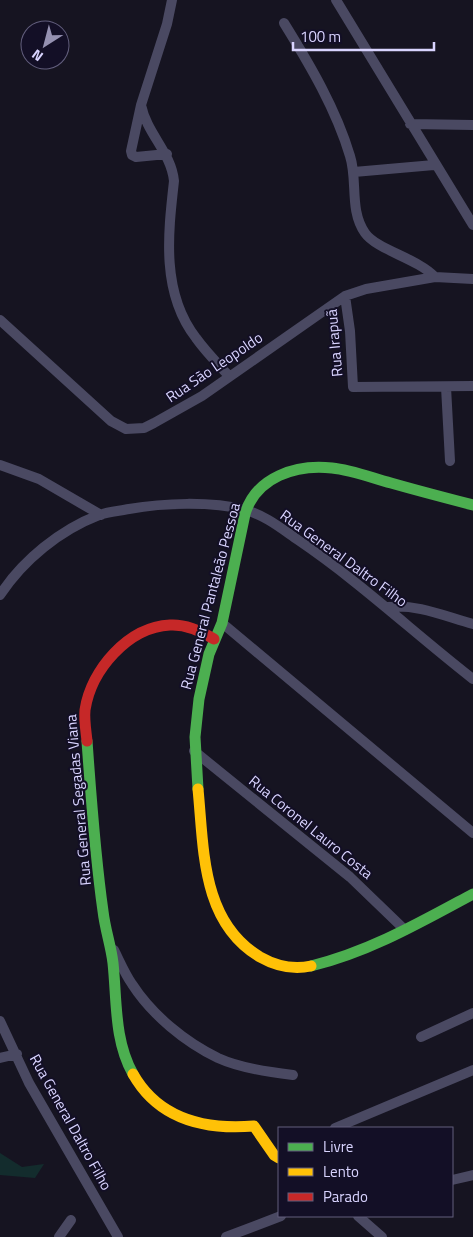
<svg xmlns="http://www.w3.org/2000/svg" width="473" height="1237" font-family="'Titillium Web',sans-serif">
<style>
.green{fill:#132c2d}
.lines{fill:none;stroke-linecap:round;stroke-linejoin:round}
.street{stroke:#4a4962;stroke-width:10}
.fast{stroke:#4caf50;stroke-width:11}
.slow{stroke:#ffc107;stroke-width:11}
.jam{stroke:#c62828;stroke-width:11}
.labels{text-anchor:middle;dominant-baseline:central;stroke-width:4;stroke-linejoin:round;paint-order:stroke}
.street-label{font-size:15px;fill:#d9d4ff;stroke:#130f26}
</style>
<rect width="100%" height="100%" fill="#161421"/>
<path class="green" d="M 0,1153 L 22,1167 L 44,1164 L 35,1178 L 0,1175 Z"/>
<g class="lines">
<path class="street" d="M 336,0 L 473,225
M 284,23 C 310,65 336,109 350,156 C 358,181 349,210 365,233 C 377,250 417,258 435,277
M 141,105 C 147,134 171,152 174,181 C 168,234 161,293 196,338 C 206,352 218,364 229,376
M 410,124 L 473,125
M 167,154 L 136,157 L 132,155 L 131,151 L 141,105 L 167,24 L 172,0
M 354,172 L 434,165
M 345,296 L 350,331 L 353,387 L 473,386
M 0,320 L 111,421 L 126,429 L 144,428 L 154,423 L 202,396 L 345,296 L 366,289 L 435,277 L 473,279
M 446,387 L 450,461
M 0,465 L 39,479 L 101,515
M 0,595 C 23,560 60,530 99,515 C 108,512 119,511 129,509 C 163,503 211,501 245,510 C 265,515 282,529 298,540 C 360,582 414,633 473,679
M 388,607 C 418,604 444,616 473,624
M 222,623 L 473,833
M 194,751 L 350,877 L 405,930
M 114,950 C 120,962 125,974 132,984 C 152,1015 185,1042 218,1058 C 240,1068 269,1072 293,1075
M 0,1021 L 29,1083 L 118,1237
M 421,1037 L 473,1013
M 0,1058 L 17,1054
M 335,1128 L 473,1070
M 452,1180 L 473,1175
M 358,1216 L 382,1237
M 59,1237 L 71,1220
M 226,1237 L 281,1216"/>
<path class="fast" d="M 87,741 C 91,798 95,855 103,911 C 105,929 111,946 113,963 C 117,1001 114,1040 133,1074
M 198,789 L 195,737 L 199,699 L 209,654 L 222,623 L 245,514 C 256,477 296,464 332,468 C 352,470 372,478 391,483 C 419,491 446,498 473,505
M 311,966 C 369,952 421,922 473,894"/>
<path class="slow" d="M 198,789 C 204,849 201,922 260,957 C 276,966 293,970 311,966
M 133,1074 C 159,1120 206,1130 254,1126 L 274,1155 L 279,1158"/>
<path class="jam" d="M 87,741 C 86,731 84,720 85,710 C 91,670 128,627 170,625 C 186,624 201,631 214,639"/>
</g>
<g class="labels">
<g class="street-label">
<text transform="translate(334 343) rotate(-95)">Rua Irapuã</text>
<text transform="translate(214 367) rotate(-34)">Rua São Leopoldo</text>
<text transform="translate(344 558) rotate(36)">Rua General Daltro Filho</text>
<text transform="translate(210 596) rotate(-75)">Rua General Pantaleão Pessoa</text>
<text transform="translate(78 800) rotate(-95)">Rua General Segadas Viana</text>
<text transform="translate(311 827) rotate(39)">Rua Coronel Lauro Costa</text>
<text transform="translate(71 1122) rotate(61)">Rua General Daltro Filho</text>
</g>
</g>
<rect x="278" y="1127" width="175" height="90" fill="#130f26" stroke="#625e7d"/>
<rect x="288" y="1143" width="25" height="8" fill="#4caf50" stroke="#625e7d"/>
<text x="323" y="1152" font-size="15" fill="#d9d4ff">Livre</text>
<rect x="288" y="1168" width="25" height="8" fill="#ffc107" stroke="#625e7d"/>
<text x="323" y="1177" font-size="15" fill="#d9d4ff">Lento</text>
<rect x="288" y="1193" width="25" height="8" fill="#c62828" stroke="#625e7d"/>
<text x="323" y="1202" font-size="15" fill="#d9d4ff">Parado</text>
<g transform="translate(45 45) rotate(216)"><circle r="24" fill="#130f26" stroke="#625e7d"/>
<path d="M0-4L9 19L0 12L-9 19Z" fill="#9591b1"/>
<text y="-8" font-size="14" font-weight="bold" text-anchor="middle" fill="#d9d4ff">N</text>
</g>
<path d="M293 42v8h141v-8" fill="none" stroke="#d9d4ff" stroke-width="2.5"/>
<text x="300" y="42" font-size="15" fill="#d9d4ff" stroke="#130f26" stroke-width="4" paint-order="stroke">100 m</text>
</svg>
